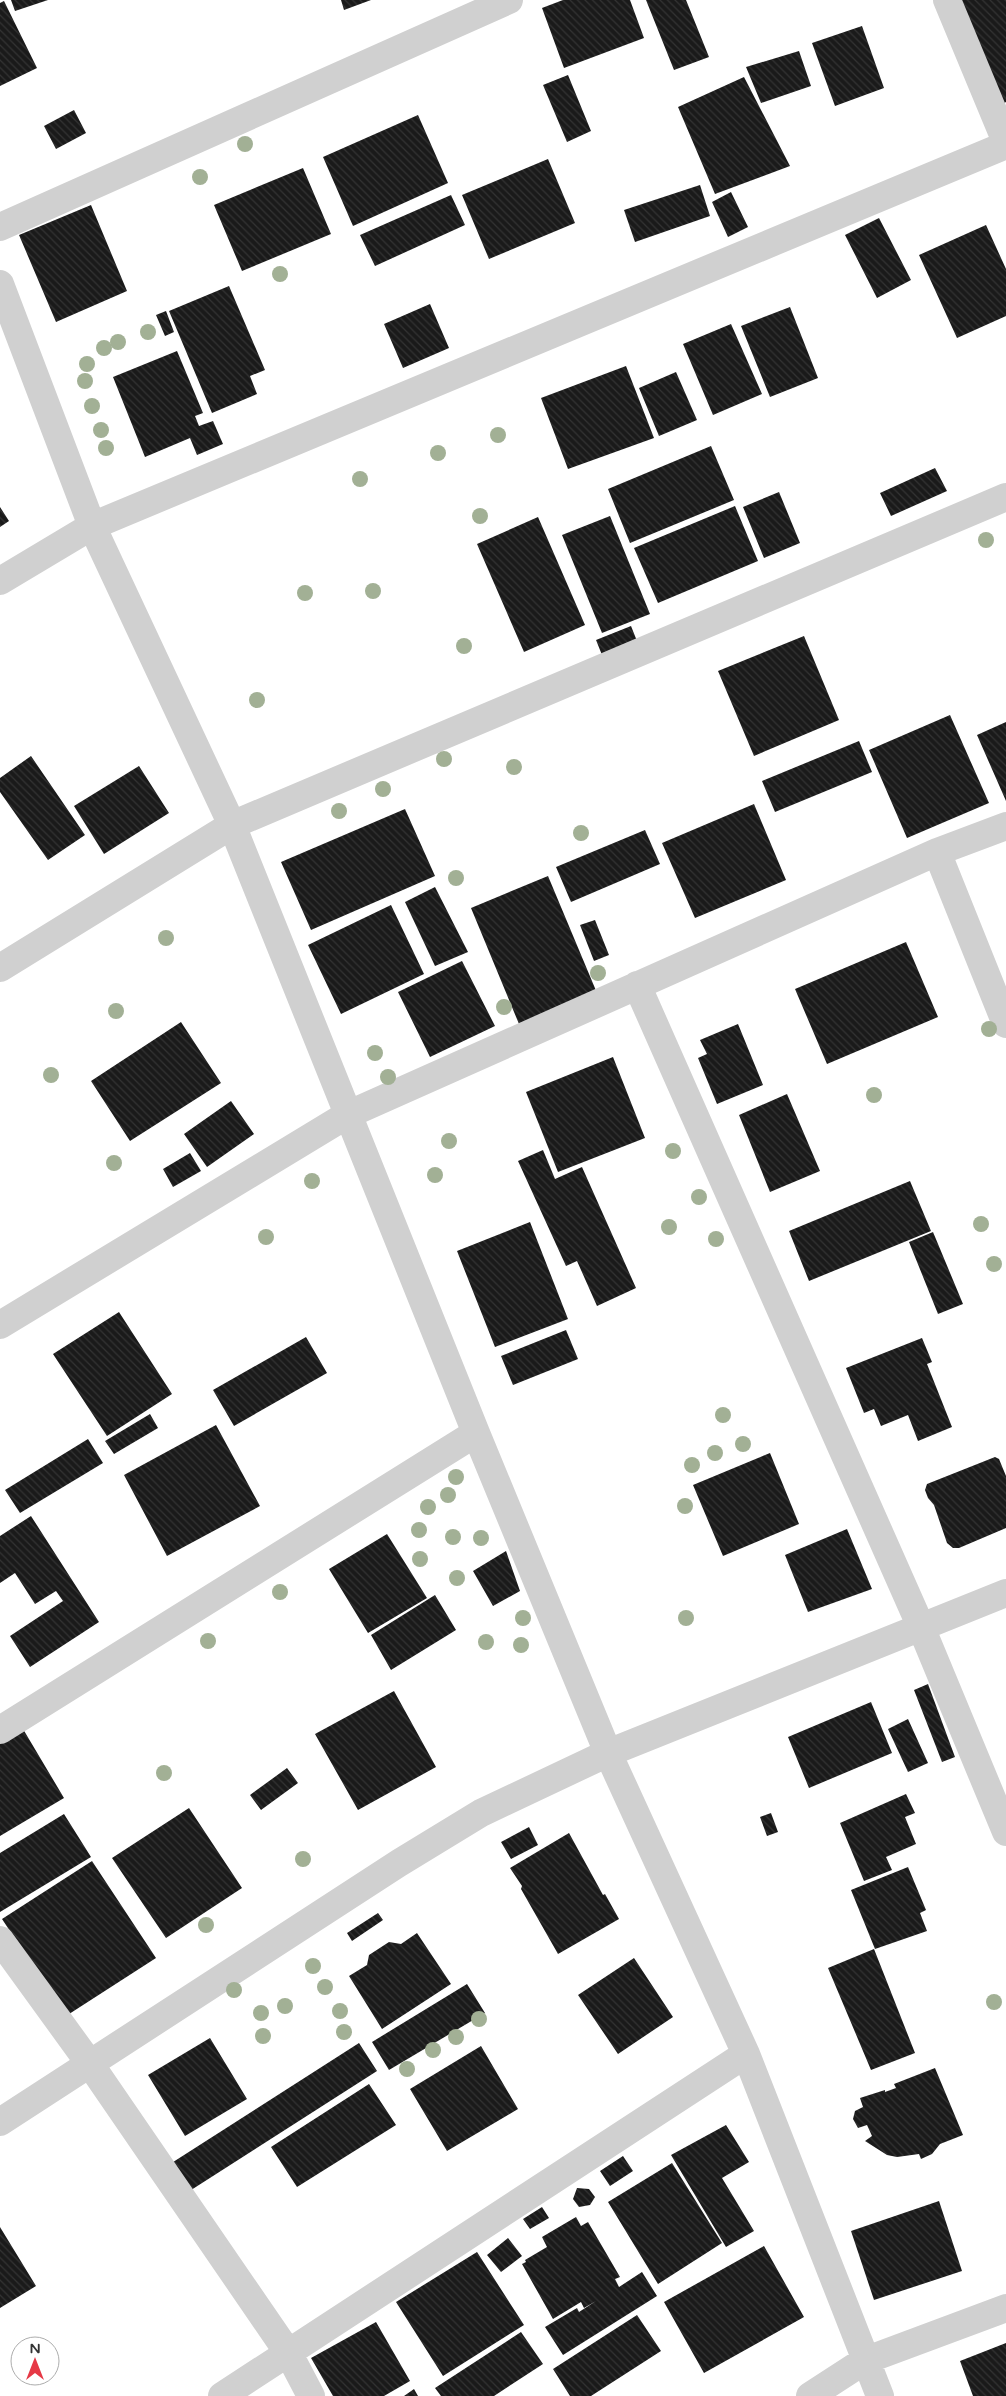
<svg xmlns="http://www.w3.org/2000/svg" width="1006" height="2396" font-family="'Varela Round',sans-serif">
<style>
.building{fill:url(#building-back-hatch)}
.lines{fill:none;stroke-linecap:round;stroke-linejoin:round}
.minor{stroke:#d0d0d0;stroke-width:28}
.tree{fill:#a2b095}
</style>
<defs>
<pattern id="building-back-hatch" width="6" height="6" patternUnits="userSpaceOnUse" patternTransform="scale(1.25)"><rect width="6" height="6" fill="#1a1a1a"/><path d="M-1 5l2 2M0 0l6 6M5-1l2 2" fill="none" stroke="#333"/></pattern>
</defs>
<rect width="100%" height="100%" fill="#fff"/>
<path class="building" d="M 11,0 L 48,0 L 15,11 Z
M 341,0 L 371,0 L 344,10 Z
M 563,0 L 630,0 L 644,38 L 564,68 L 542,8 Z
M 646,0 L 686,0 L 709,57 L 674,70 Z
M 952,0 L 1006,0 L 1006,102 L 999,106 Z
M 4,1 L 37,68 L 0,86 L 0,3 Z
M 862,26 L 884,88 L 835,106 L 812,43 Z
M 799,51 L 811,86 L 761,103 L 746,67 Z
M 568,75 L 591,131 L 567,142 L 543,85 Z
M 744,77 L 790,166 L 715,194 L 678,107 Z
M 74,110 L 86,133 L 56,149 L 44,126 Z
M 418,115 L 448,183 L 353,226 L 323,157 Z
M 548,159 L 575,223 L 489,259 L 462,195 Z
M 303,168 L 331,234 L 242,271 L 214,205 Z
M 700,185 L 710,216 L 635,242 L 624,210 Z
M 731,192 L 748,227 L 728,237 L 712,202 Z
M 451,195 L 465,225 L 375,266 L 360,235 Z
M 91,205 L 127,291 L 56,322 L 19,235 Z
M 879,218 L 911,280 L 877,298 L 845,235 Z
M 986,225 L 1006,269 L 1006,316 L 957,338 L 919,255 Z
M 229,286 L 265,370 L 250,376 L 257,394 L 212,413 L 169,311 Z
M 430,304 L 449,348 L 403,368 L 384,324 Z
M 790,307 L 818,378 L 770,397 L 741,326 Z
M 166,311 L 174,332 L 165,336 L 156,315 Z
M 731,324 L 762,394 L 713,415 L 683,344 Z
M 177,351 L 203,413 L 195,416 L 199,426 L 213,421 L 223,444 L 197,455 L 190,438 L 145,457 L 113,377 Z
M 626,366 L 654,438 L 568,469 L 541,398 Z
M 676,372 L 697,420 L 659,436 L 639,388 Z
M 711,446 L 734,500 L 630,543 L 608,489 Z
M 935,468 L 947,491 L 891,516 L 880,493 Z
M 779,492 L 800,543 L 764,558 L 743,507 Z
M 735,506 L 758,561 L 658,603 L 634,548 Z
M 0,507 L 9,521 L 0,527 Z
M 610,516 L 650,614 L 602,633 L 562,535 Z
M 538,517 L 585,625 L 524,652 L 477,544 Z
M 631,626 L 637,641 L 602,655 L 596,640 Z
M 804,636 L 839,720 L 754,756 L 718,671 Z
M 950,715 L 989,803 L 907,838 L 869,750 Z
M 1006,722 L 1006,801 L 977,735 Z
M 859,741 L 872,772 L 775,812 L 762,781 Z
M 31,756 L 85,835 L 48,860 L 0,792 L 0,778 Z
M 139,766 L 169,813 L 104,854 L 74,806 Z
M 754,804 L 786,880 L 695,918 L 662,843 Z
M 405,809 L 435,876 L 311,930 L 281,862 Z
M 645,830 L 660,864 L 571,902 L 556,867 Z
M 548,876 L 597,993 L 519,1024 L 471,908 Z
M 435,887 L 468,952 L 435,966 L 405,902 Z
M 391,905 L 424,974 L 341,1014 L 308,945 Z
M 595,920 L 609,955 L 594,961 L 580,925 Z
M 906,942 L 938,1017 L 827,1064 L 795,989 Z
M 462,961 L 495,1026 L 430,1057 L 398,992 Z
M 181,1022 L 221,1083 L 130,1141 L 91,1081 Z
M 738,1024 L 763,1085 L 717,1104 L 698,1058 L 707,1054 L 700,1040 Z
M 613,1057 L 645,1138 L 558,1172 L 526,1092 Z
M 787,1094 L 820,1171 L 770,1192 L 739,1115 Z
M 231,1101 L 254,1134 L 207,1167 L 184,1134 Z
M 543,1150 L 555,1179 L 582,1167 L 636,1288 L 597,1306 L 577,1261 L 566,1266 L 518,1161 Z
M 190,1153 L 201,1171 L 173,1187 L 163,1169 Z
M 910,1181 L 931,1231 L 809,1281 L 789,1231 Z
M 530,1222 L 568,1319 L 495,1347 L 457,1251 Z
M 933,1232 L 963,1304 L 938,1314 L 909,1242 Z
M 119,1312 L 172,1394 L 107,1436 L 53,1354 Z
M 566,1330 L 578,1359 L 513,1385 L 501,1356 Z
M 306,1337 L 327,1373 L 234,1426 L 213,1390 Z
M 922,1338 L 932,1362 L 927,1364 L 952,1427 L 918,1441 L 908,1415 L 881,1426 L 874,1409 L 864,1413 L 846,1368 Z
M 150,1414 L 158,1428 L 114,1454 L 105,1441 Z
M 216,1425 L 260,1506 L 167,1556 L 124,1475 Z
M 88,1439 L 103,1463 L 20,1513 L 5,1490 Z
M 770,1453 L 799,1524 L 723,1556 L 693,1485 Z
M 995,1457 L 999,1459 L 1006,1476 L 1006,1528 L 959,1548 L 953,1548 L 947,1543 L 934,1505 L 928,1498 L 925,1490 L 927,1484 Z
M 31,1516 L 99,1622 L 30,1667 L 10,1636 L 63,1601 L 56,1591 L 35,1604 L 15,1573 L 0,1583 L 0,1536 Z
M 847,1529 L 872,1589 L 808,1612 L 785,1555 Z
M 387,1534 L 427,1598 L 368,1633 L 329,1569 Z
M 506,1551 L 520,1591 L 493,1606 L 473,1571 Z
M 435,1595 L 456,1630 L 391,1670 L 371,1635 Z
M 928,1684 L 955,1757 L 942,1762 L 914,1690 Z
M 394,1691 L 436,1767 L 358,1810 L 315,1734 Z
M 871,1702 L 892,1753 L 809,1788 L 788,1737 Z
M 908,1719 L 928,1763 L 908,1772 L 888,1729 Z
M 23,1729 L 64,1798 L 0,1836 L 0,1743 Z
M 287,1768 L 298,1783 L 261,1810 L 250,1795 Z
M 906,1794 L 915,1813 L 905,1817 L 916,1844 L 886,1857 L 892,1870 L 864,1881 L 840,1823 Z
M 189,1808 L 242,1888 L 166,1938 L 112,1858 Z
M 771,1813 L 778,1832 L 767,1836 L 760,1817 Z
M 64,1814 L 91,1857 L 0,1912 L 0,1853 Z
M 529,1827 L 538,1845 L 511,1859 L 501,1842 Z
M 569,1833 L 603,1895 L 605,1894 L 619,1919 L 558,1954 L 521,1889 L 522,1886 L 510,1868 Z
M 92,1861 L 156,1958 L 66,2016 L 2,1919 Z
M 908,1867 L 926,1910 L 920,1913 L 927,1931 L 875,1949 L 851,1890 Z
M 378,1913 L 383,1920 L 352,1941 L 347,1933 Z
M 417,1933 L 451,1984 L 382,2029 L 349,1976 L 367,1965 L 369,1955 L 389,1942 L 401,1944 Z
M 874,1949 L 915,2053 L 871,2070 L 828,1968 Z
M 634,1958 L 673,2017 L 618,2054 L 578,1995 Z
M 467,1984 L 485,2013 L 389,2070 L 372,2042 Z
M 210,2038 L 247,2099 L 185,2136 L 148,2075 Z
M 359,2043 L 377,2071 L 188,2192 L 170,2164 Z
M 481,2046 L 518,2109 L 447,2151 L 410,2089 Z
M 935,2068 L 963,2135 L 940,2144 L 932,2154 L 921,2159 L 919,2154 L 897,2157 L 887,2155 L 865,2141 L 872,2136 L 867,2125 L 858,2128 L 853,2119 L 855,2111 L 863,2107 L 860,2098 L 885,2090 L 885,2092 L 896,2088 L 894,2084 Z
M 369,2084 L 396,2125 L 297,2187 L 271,2147 Z
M 726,2125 L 749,2162 L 722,2178 L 754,2231 L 726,2247 L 671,2155 Z
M 623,2156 L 633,2171 L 610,2186 L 600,2171 Z
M 672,2163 L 722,2243 L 658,2284 L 608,2202 Z
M 577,2188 L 589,2189 L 595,2197 L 590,2205 L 579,2207 L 573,2199 Z
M 939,2201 L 962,2271 L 874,2300 L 851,2231 Z
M 542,2207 L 549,2218 L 530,2229 L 523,2219 Z
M 576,2217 L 581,2226 L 588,2222 L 620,2277 L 615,2279 L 619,2287 L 642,2272 L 657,2296 L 563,2355 L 545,2327 L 577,2308 L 579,2312 L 596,2301 L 584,2308 L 581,2302 L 553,2319 L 522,2264 L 526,2262 L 525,2260 L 547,2247 L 542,2237 Z
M 0,2227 L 36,2286 L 0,2308 Z
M 508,2238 L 522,2256 L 501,2272 L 487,2255 Z
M 764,2246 L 804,2317 L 704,2373 L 664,2302 Z
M 477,2252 L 524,2325 L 443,2376 L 396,2302 Z
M 637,2315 L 661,2351 L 591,2396 L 570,2396 L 553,2369 Z
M 376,2322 L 410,2381 L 384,2396 L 333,2396 L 311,2358 Z
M 521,2332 L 543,2364 L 494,2396 L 441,2396 L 435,2388 Z
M 1006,2343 L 1006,2396 L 973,2396 L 960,2361 Z
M 414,2389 L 418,2396 L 404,2396 Z"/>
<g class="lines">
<path class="minor" d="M 947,0 L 1006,142
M 0,227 L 509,0
M 0,284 L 92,526 L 232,825 L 476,1433 L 608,1753 L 746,2054 L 880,2396
M 0,581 L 92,526 L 1006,145
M 937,852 L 1006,1024
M 0,968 L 232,825 L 1006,497
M 637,985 L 921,1627 L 1006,1832
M 0,1325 L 347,1115 L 937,852 L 1006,826
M 0,1730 L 476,1433
M 0,1940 L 90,2064 L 289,2354 L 311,2396
M 0,2122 L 399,1863 L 481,1813 L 608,1753 L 1006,1593
M 222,2396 L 746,2054
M 810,2396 L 864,2361 L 1006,2308"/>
</g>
<g class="tree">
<circle cx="245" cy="144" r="8"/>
<circle cx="200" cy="177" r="8"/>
<circle cx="280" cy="274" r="8"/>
<circle cx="148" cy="332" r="8"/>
<circle cx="118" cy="342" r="8"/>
<circle cx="104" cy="348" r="8"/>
<circle cx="87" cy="364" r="8"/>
<circle cx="85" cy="381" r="8"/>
<circle cx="92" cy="406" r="8"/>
<circle cx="101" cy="430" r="8"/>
<circle cx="498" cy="435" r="8"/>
<circle cx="106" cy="448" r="8"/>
<circle cx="438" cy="453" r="8"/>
<circle cx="360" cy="479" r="8"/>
<circle cx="480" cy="516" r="8"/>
<circle cx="986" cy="540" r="8"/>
<circle cx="373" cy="591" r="8"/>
<circle cx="305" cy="593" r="8"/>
<circle cx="464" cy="646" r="8"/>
<circle cx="257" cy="700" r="8"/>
<circle cx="444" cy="759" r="8"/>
<circle cx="514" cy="767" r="8"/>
<circle cx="383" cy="789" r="8"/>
<circle cx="339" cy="811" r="8"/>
<circle cx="581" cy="833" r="8"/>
<circle cx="456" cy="878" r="8"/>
<circle cx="166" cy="938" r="8"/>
<circle cx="598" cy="973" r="8"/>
<circle cx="504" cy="1007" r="8"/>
<circle cx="116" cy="1011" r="8"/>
<circle cx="989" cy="1029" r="8"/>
<circle cx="375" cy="1053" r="8"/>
<circle cx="51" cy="1075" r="8"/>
<circle cx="388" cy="1077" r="8"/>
<circle cx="874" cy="1095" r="8"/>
<circle cx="449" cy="1141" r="8"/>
<circle cx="673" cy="1151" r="8"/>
<circle cx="114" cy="1163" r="8"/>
<circle cx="435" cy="1175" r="8"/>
<circle cx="312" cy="1181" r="8"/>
<circle cx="699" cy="1197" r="8"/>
<circle cx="981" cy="1224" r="8"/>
<circle cx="669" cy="1227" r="8"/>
<circle cx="266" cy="1237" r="8"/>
<circle cx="716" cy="1239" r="8"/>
<circle cx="994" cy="1264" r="8"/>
<circle cx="723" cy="1415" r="8"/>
<circle cx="743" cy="1444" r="8"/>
<circle cx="715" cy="1453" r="8"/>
<circle cx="692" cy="1465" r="8"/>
<circle cx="456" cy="1477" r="8"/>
<circle cx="448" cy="1495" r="8"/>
<circle cx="685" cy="1506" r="8"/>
<circle cx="428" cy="1507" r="8"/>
<circle cx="419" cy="1530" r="8"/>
<circle cx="453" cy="1537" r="8"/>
<circle cx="481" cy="1538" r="8"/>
<circle cx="420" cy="1559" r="8"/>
<circle cx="457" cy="1578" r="8"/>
<circle cx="280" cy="1592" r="8"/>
<circle cx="523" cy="1618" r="8"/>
<circle cx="686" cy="1618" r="8"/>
<circle cx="208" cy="1641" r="8"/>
<circle cx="486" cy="1642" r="8"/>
<circle cx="521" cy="1645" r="8"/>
<circle cx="164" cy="1773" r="8"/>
<circle cx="303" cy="1859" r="8"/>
<circle cx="206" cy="1925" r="8"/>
<circle cx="313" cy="1966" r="8"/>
<circle cx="325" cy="1987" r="8"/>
<circle cx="234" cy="1990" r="8"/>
<circle cx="994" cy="2002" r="8"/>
<circle cx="285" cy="2006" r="8"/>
<circle cx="340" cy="2011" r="8"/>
<circle cx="261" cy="2013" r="8"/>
<circle cx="479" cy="2019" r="8"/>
<circle cx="344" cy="2032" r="8"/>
<circle cx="263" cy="2036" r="8"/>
<circle cx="456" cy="2037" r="8"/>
<circle cx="433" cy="2050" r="8"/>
<circle cx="407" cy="2069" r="8"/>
</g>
<g transform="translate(35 2361)"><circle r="24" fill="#ffffff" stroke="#adadad"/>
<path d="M0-4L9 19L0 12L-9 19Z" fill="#e63946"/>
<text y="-8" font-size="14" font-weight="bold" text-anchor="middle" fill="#333333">N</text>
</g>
</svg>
